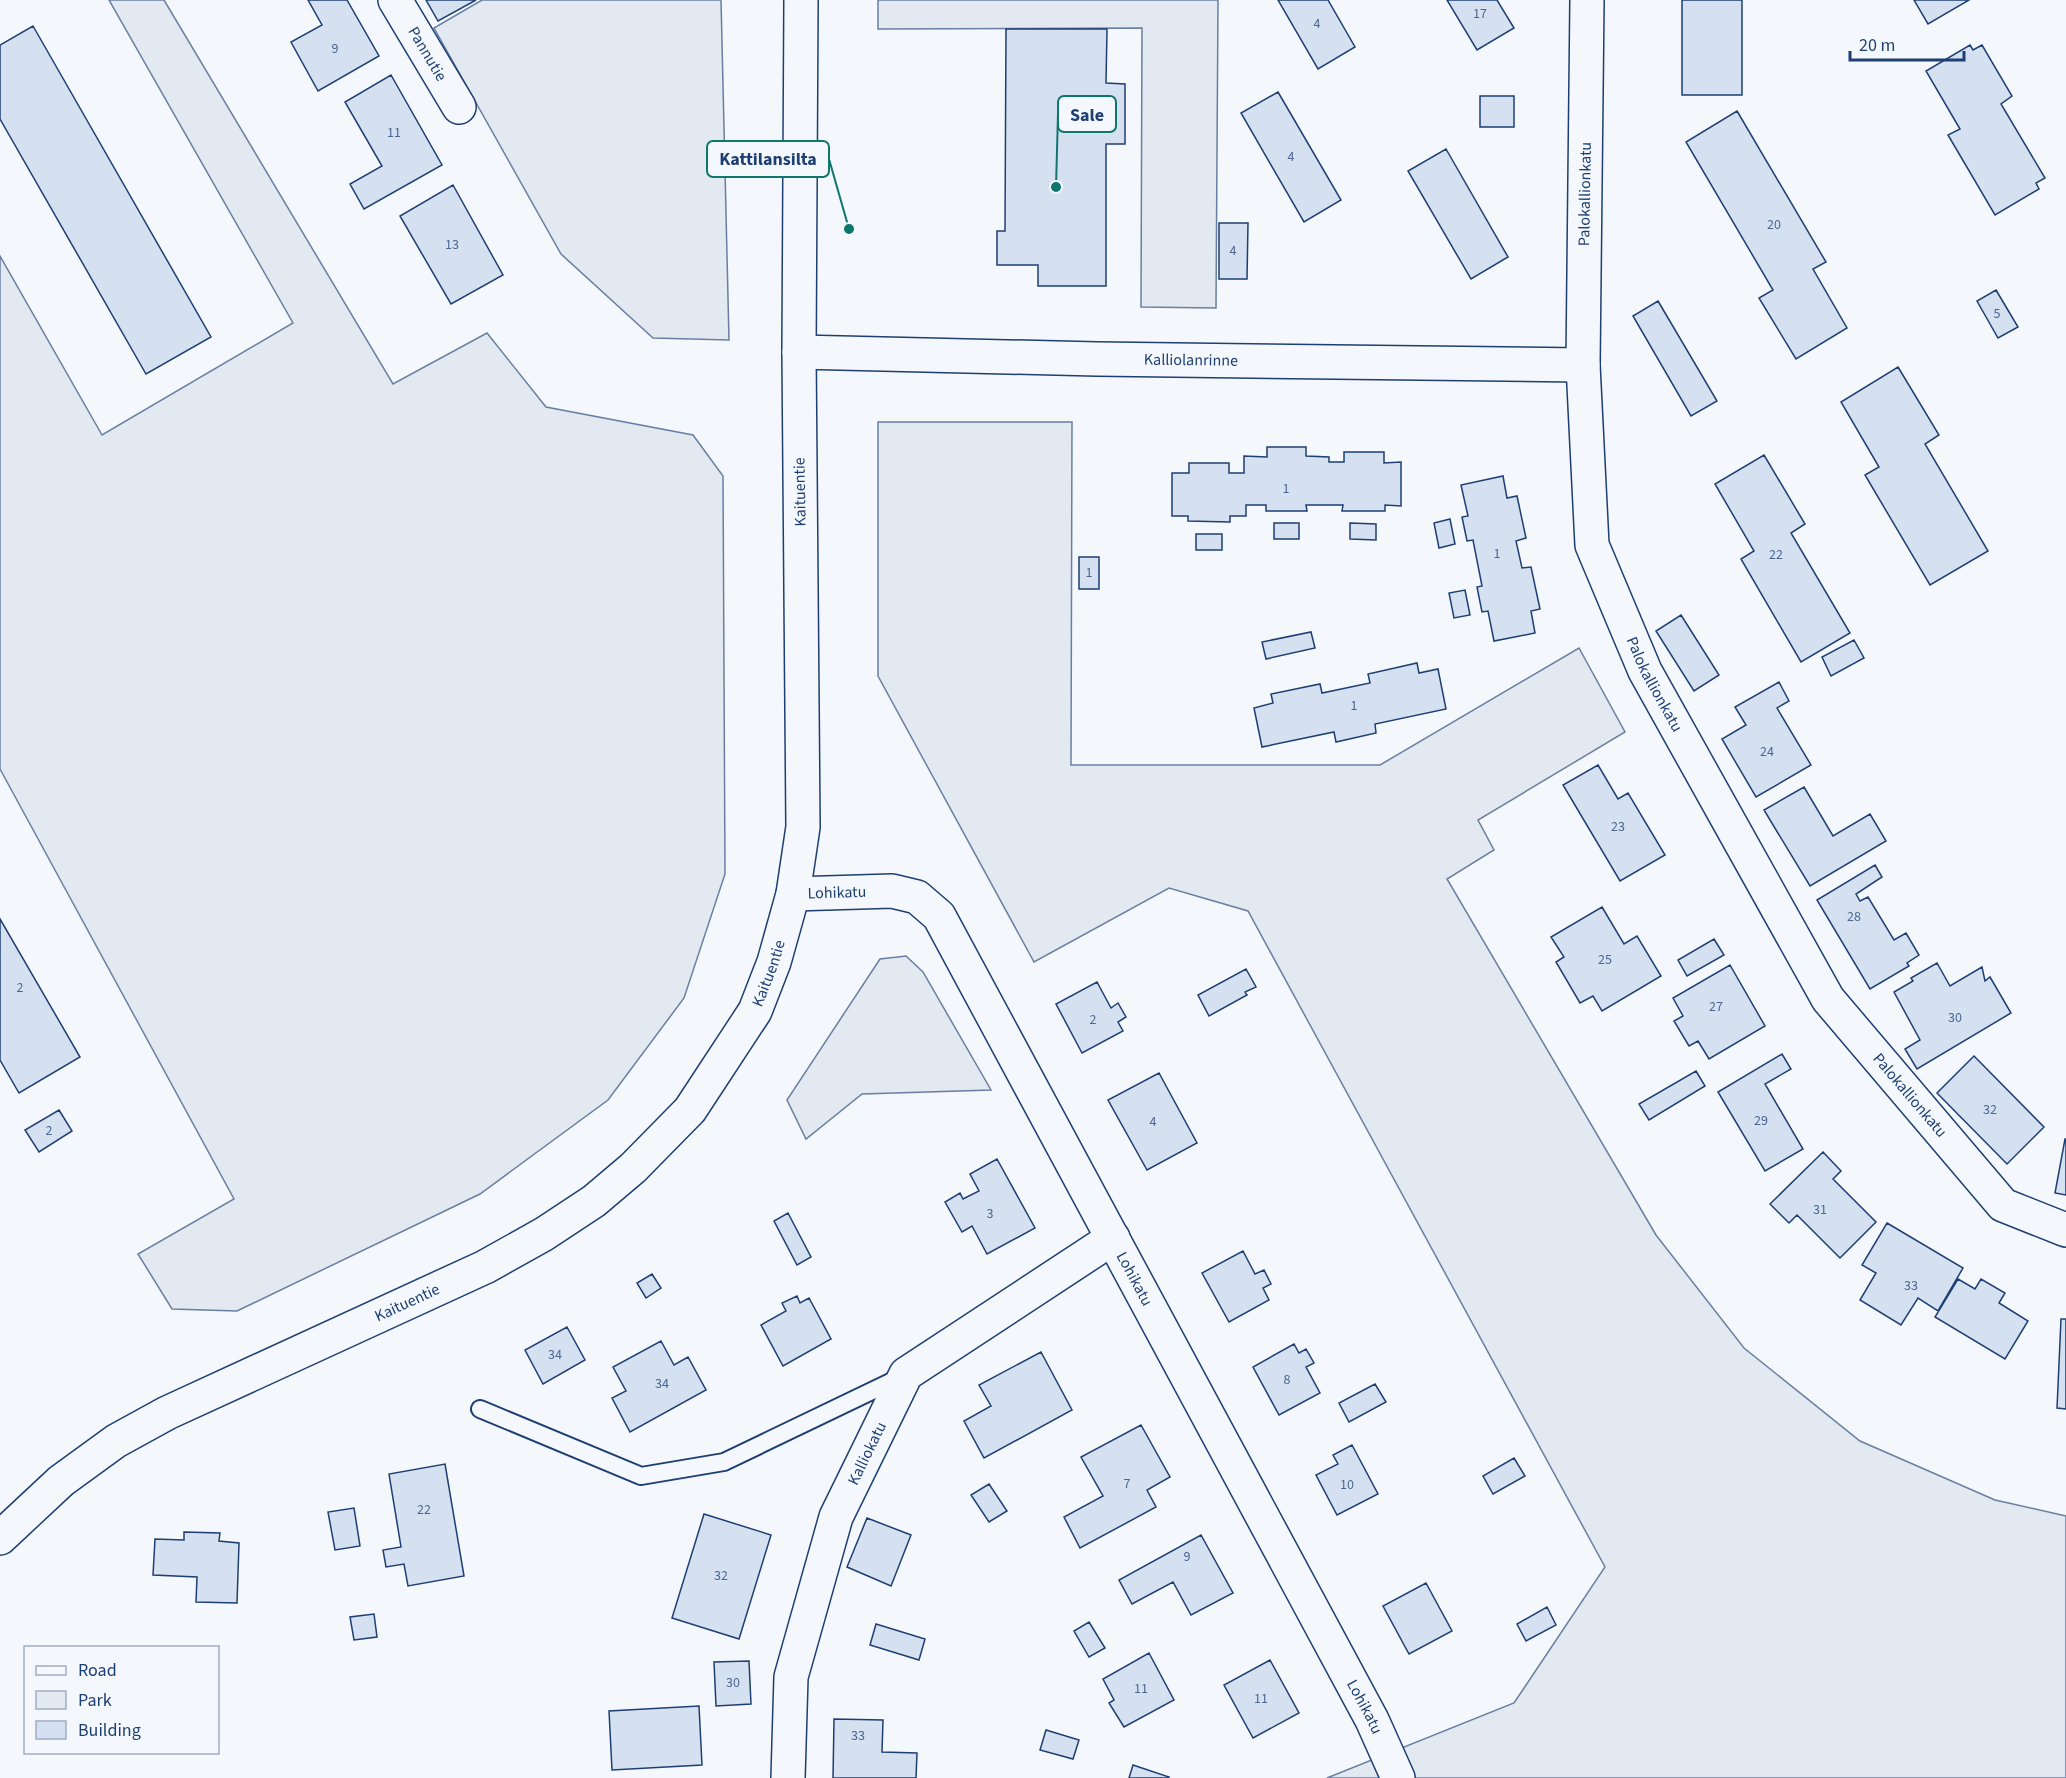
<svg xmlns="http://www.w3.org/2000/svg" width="2066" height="1778" font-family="'Source Sans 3',sans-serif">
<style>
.green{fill:#e3e9f0;stroke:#687fa3;stroke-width:1.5}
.building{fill:#d5e0f0;stroke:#1d3f73;stroke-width:1.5}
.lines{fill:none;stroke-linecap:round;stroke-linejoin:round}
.service-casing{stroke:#1d3f73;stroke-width:20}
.minor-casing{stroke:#1d3f73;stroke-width:36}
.tertiary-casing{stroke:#1d3f73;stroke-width:36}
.service{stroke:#f4f7fb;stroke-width:16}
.minor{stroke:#f4f7fb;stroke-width:33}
.tertiary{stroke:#f4f7fb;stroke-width:33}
.labels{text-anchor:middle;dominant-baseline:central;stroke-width:4.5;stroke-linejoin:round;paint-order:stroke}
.number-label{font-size:14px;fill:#4b6792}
.street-label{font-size:16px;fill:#1d3f73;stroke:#f4f7fb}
.leader{fill:none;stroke:#0f766e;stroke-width:2}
.callout-dot{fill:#0f766e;stroke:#f4f7fb;stroke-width:2}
.callout{fill:#f4f7fb;stroke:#0f766e;stroke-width:2}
.callout-label{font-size:18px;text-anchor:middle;font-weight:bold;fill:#1d3f73}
</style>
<rect width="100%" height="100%" fill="#f4f7fb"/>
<path class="green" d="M 109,0 L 164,0 L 393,384 L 487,333 L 546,407 L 693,435 L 723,476 L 725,874 L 684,998 L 608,1100 L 480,1194 L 237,1311 L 172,1309 L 138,1254 L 234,1199 L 0,769 L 0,256 L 102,435 L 293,323 Z
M 482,0 L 721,0 L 729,340 L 653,338 L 561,254 L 434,28 Z
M 878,0 L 1218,0 L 1216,308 L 1141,307 L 1142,28 L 878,29 Z
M 878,422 L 1072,422 L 1071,765 L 1380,765 L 1579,648 L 1625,732 L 1478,820 L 1494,850 L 1447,879 L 1656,1235 L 1744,1348 L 1860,1441 L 1995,1500 L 2066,1516 L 2066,1778 L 1327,1778 L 1514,1703 L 1605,1567 L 1248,911 L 1169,888 L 1034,962 L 878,676 Z
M 906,956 L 923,972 L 991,1090 L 862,1094 L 806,1139 L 787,1100 L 880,959 Z"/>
<path class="building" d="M 308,0 L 347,0 L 379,56 L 318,91 L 291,42 L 322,25 Z
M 426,0 L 476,0 L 438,21 Z
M 1278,0 L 1328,0 L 1355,47 L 1318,69 Z
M 1447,0 L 1497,0 L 1514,28 L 1477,50 Z
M 1682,0 L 1742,0 L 1742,95 L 1682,95 Z
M 1914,0 L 1969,0 L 1928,24 Z
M 33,26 L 211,337 L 146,374 L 0,119 L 0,45 Z
M 1006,29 L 1107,29 L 1106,83 L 1125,84 L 1125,144 L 1106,144 L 1106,286 L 1038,286 L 1038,265 L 997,265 L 997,231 L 1005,231 Z
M 1970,45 L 1973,50 L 1982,45 L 2012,96 L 2001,104 L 2045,178 L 2036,183 L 2039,189 L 1995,215 L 1948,135 L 1960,129 L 1926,71 Z
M 391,75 L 442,165 L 364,209 L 350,184 L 382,166 L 345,102 Z
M 1278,92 L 1341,200 L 1304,222 L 1241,113 Z
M 1480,96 L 1514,96 L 1514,127 L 1480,127 Z
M 1737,111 L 1826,262 L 1813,269 L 1847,328 L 1796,359 L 1759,298 L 1773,290 L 1686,142 Z
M 1446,149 L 1508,257 L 1471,279 L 1408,171 Z
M 453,185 L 503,275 L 451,304 L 400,216 Z
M 1219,223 L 1248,223 L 1247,279 L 1219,279 Z
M 1996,290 L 2018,327 L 1998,338 L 1977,301 Z
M 1658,301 L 1717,401 L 1691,416 L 1633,316 Z
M 1898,367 L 1939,435 L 1925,444 L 1988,551 L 1930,585 L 1865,475 L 1879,467 L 1841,402 Z
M 1267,447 L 1306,447 L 1306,456 L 1329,457 L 1329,462 L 1344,462 L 1344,452 L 1384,452 L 1384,463 L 1401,462 L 1401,506 L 1385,505 L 1385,511 L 1342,511 L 1343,505 L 1306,505 L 1307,511 L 1266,511 L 1266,505 L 1246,505 L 1246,516 L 1230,516 L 1230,522 L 1188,521 L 1188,516 L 1172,516 L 1172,473 L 1189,473 L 1189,463 L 1229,463 L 1229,473 L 1244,473 L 1244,456 L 1267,457 Z
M 1764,455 L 1805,524 L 1791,533 L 1850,633 L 1801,662 L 1741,559 L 1754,551 L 1715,484 Z
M 1503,476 L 1507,498 L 1517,496 L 1526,538 L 1516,541 L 1522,568 L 1531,567 L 1540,609 L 1531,611 L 1535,633 L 1494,641 L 1488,611 L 1482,612 L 1477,587 L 1482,586 L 1473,540 L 1467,541 L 1462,517 L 1468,516 L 1461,485 Z
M 1450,519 L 1455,544 L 1439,548 L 1434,523 Z
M 1274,523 L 1299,523 L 1299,539 L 1274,539 Z
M 1350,523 L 1376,524 L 1376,540 L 1350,539 Z
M 1196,534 L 1222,534 L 1222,550 L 1196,550 Z
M 1079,557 L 1099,557 L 1099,589 L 1079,589 Z
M 1465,590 L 1470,615 L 1454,618 L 1449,593 Z
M 1681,615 L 1719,675 L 1694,691 L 1656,631 Z
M 1311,632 L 1315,648 L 1266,659 L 1262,642 Z
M 1854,640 L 1864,658 L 1831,676 L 1822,657 Z
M 1417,663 L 1419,673 L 1438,669 L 1446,709 L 1375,724 L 1376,733 L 1336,742 L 1334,732 L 1262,747 L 1254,708 L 1273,703 L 1271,694 L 1320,684 L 1322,693 L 1370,683 L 1368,674 Z
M 1779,682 L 1789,701 L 1777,708 L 1811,765 L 1756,797 L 1722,739 L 1746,725 L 1735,707 Z
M 1598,765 L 1618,799 L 1628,793 L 1665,855 L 1620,881 L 1563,785 Z
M 1804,787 L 1833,836 L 1870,814 L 1886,841 L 1810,886 L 1764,810 Z
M 1875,865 L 1882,877 L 1856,894 L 1860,901 L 1868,897 L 1894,940 L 1906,933 L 1919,955 L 1907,963 L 1909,966 L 1870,989 L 1817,900 Z
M 1602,907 L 1624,944 L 1637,936 L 1661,976 L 1602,1011 L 1593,996 L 1580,1003 L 1556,962 L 1564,957 L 1551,937 Z
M 0,919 L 80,1057 L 19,1093 L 0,1060 Z
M 1714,939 L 1724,955 L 1687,976 L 1678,960 Z
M 1937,963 L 1950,986 L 1982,967 L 1985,981 L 1990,977 L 2011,1013 L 1917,1069 L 1905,1049 L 1920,1040 L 1894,992 L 1913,981 L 1911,978 Z
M 1730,965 L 1765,1026 L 1709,1059 L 1698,1041 L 1689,1046 L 1674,1021 L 1683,1016 L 1673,998 Z
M 1246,969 L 1256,987 L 1245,992 L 1247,995 L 1209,1016 L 1198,995 Z
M 1097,982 L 1111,1008 L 1118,1003 L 1126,1017 L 1118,1022 L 1123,1031 L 1082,1053 L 1056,1004 Z
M 1782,1054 L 1791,1069 L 1765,1084 L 1803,1149 L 1765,1171 L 1718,1092 Z
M 1974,1056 L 2044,1127 L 2007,1164 L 1937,1093 Z
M 1696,1071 L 1705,1086 L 1649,1120 L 1639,1104 Z
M 1159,1073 L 1197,1143 L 1147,1170 L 1108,1100 Z
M 59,1110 L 72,1131 L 39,1152 L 25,1130 Z
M 2065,1139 L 2066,1139 L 2066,1195 L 2055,1193 Z
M 1823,1152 L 1841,1171 L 1833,1179 L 1876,1222 L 1840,1258 L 1797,1215 L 1789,1223 L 1770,1204 Z
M 997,1159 L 1035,1228 L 987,1254 L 972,1226 L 962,1232 L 945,1202 L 960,1193 L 963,1199 L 979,1191 L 970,1174 Z
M 788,1213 L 811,1257 L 797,1265 L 774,1221 Z
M 1887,1223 L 1963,1268 L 1938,1311 L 1918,1298 L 1901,1325 L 1860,1300 L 1876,1273 L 1862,1265 Z
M 1243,1251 L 1255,1274 L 1264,1270 L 1271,1284 L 1263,1288 L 1269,1300 L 1229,1322 L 1202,1273 Z
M 652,1274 L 661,1288 L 646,1298 L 637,1283 Z
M 1958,1279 L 1975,1289 L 1981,1279 L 2005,1293 L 1999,1303 L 2028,1321 L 2005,1359 L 1935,1317 Z
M 797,1296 L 800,1303 L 809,1298 L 831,1339 L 783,1366 L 761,1325 L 786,1311 L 782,1303 Z
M 2061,1319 L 2066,1319 L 2066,1409 L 2057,1408 Z
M 567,1327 L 585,1360 L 543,1384 L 525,1350 Z
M 661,1341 L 674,1365 L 688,1357 L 706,1390 L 630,1432 L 612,1398 L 626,1391 L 613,1367 Z
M 1294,1344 L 1299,1353 L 1306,1349 L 1314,1363 L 1306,1367 L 1320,1393 L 1279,1415 L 1253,1367 Z
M 1041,1352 L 1072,1410 L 984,1458 L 964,1421 L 991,1406 L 979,1385 Z
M 1375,1384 L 1386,1402 L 1349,1422 L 1339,1403 Z
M 1141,1425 L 1170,1477 L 1147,1490 L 1156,1507 L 1080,1548 L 1064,1517 L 1103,1496 L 1081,1457 Z
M 1352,1445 L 1378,1494 L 1337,1515 L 1316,1475 L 1338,1464 L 1333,1455 Z
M 1514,1458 L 1525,1476 L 1493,1494 L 1483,1476 Z
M 445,1464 L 464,1576 L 408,1586 L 404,1564 L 386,1567 L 383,1550 L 401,1547 L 389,1474 Z
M 989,1484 L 1007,1511 L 989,1522 L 971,1495 Z
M 354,1508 L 360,1546 L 335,1550 L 328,1512 Z
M 704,1514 L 771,1535 L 739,1639 L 672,1618 Z
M 867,1518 L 911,1535 L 891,1586 L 847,1567 Z
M 184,1532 L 220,1533 L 219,1541 L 239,1543 L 237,1603 L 196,1602 L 197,1577 L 153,1575 L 155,1539 L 184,1540 Z
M 1201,1535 L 1233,1593 L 1191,1615 L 1173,1582 L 1132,1604 L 1119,1580 Z
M 1426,1583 L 1452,1631 L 1409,1654 L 1383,1606 Z
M 1547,1607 L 1556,1625 L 1526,1641 L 1517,1624 Z
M 374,1614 L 377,1637 L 354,1640 L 350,1617 Z
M 1089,1622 L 1105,1648 L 1089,1657 L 1074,1631 Z
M 876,1624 L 925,1639 L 919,1660 L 870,1645 Z
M 1149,1653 L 1174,1700 L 1124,1727 L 1109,1703 L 1114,1700 L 1103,1679 Z
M 1270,1660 L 1299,1713 L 1253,1738 L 1224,1685 Z
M 749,1661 L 751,1704 L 716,1706 L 714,1662 Z
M 699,1706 L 702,1765 L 612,1770 L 609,1711 Z
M 834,1719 L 883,1720 L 882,1752 L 917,1753 L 916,1778 L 833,1778 Z
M 1046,1730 L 1079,1740 L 1073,1759 L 1040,1750 Z
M 1133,1765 L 1169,1777 L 1168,1778 L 1129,1778 Z"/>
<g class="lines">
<defs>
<path id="service" d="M 480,1409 L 641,1476 L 724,1462 L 903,1376"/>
<g id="minor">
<path id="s1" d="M 395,0 L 459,107"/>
<path id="s2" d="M 1587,0 L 1583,365 L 1592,545 L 1645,671 L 1828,999 L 2003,1205 L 2066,1230"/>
<path id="s3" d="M 799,352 L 1097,359 L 1583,365"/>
<path id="s4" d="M 793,894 L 892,891 L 917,897 L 939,916 L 1372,1720 L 1398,1778"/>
<path id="s5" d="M 788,1778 L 791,1677 L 836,1517 L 906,1374 L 1113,1238"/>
</g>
<g id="tertiary">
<path id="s6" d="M 0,1538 L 61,1481 L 116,1441 L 167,1413 L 485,1267 L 544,1234 L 594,1201 L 633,1168 L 690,1110 L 755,1011 L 774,962 L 793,894 L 803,827 L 799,352 L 801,0"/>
</g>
</defs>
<use href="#service" class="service-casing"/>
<use href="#minor" class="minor-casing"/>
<use href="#tertiary" class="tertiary-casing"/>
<use href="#service" class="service"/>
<use href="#minor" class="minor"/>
<use href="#tertiary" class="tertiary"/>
</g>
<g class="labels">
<g class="number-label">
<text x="1480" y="14">17</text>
<text x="1317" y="24">4</text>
<text x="335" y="49">9</text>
<text x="394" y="133">11</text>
<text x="1291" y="157">4</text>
<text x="1774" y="225">20</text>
<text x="452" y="245">13</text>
<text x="1233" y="251">4</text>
<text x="1997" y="314">5</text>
<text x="1286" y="489">1</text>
<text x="1497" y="554">1</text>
<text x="1776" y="555">22</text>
<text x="1089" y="573">1</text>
<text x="1354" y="706">1</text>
<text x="1767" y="752">24</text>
<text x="1618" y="827">23</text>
<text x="1854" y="917">28</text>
<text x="1605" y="960">25</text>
<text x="20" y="988">2</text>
<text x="1716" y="1007">27</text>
<text x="1955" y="1018">30</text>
<text x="1093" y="1020">2</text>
<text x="1990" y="1110">32</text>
<text x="1761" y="1121">29</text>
<text x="1153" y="1122">4</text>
<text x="49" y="1131">2</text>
<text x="1820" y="1210">31</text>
<text x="990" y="1214">3</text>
<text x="1911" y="1286">33</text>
<text x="555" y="1355">34</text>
<text x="1287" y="1380">8</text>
<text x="662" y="1384">34</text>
<text x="1127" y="1484">7</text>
<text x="1347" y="1485">10</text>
<text x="424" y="1510">22</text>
<text x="1187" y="1557">9</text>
<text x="721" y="1576">32</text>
<text x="733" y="1683">30</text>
<text x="1141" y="1689">11</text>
<text x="1261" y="1699">11</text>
<text x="858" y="1736">33</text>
</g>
<g class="street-label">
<text stroke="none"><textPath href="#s1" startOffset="63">Pannutie</textPath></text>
<text transform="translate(1585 194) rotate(-89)">Palokallionkatu</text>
<text stroke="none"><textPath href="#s3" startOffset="392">Kalliolanrinne</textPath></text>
<text transform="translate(800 492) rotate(-91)">Kaituentie</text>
<text stroke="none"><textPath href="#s2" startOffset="698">Palokallionkatu</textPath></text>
<text stroke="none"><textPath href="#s4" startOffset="44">Lohikatu</textPath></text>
<text stroke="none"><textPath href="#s6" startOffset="978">Kaituentie</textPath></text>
<text stroke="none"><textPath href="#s2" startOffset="1184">Palokallionkatu</textPath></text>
<text stroke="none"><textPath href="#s4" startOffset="566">Lohikatu</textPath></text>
<text stroke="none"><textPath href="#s6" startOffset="474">Kaituentie</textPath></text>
<text stroke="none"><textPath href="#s5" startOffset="338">Kalliokatu</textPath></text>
<text stroke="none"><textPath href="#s4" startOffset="1052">Lohikatu</textPath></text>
</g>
</g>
<path class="leader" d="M1056 187L1058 114M849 229L829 159"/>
<g class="callout-dot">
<circle cx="1056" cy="187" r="6"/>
<circle cx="849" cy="229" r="6"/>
</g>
<g class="callout">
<rect x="1058" y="96" width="58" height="36" rx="6"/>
<rect x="707" y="141" width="122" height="36" rx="6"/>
</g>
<g class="callout-label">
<text x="1087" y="121">Sale</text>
<text x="768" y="165">Kattilansilta</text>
</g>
<rect x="24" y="1646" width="195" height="108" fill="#f4f7fb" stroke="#9eadc5" stroke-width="1.5"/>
<rect x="36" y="1666" width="30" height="9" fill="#f4f7fb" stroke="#9eadc5" stroke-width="1.5"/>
<text x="78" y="1676" font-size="18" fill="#1d3f73">Road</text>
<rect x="36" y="1691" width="30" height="18" fill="#e3e9f0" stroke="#9eadc5" stroke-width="1.5"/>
<text x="78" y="1706" font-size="18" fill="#1d3f73">Park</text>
<rect x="36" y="1721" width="30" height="18" fill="#d5e0f0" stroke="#9eadc5" stroke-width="1.5"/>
<text x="78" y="1736" font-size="18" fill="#1d3f73">Building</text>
<path d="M1850 51v9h114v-9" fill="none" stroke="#1d3f73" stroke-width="3"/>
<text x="1859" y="51" font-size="18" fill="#1d3f73" stroke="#f4f7fb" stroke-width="4.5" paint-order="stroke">20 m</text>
</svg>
